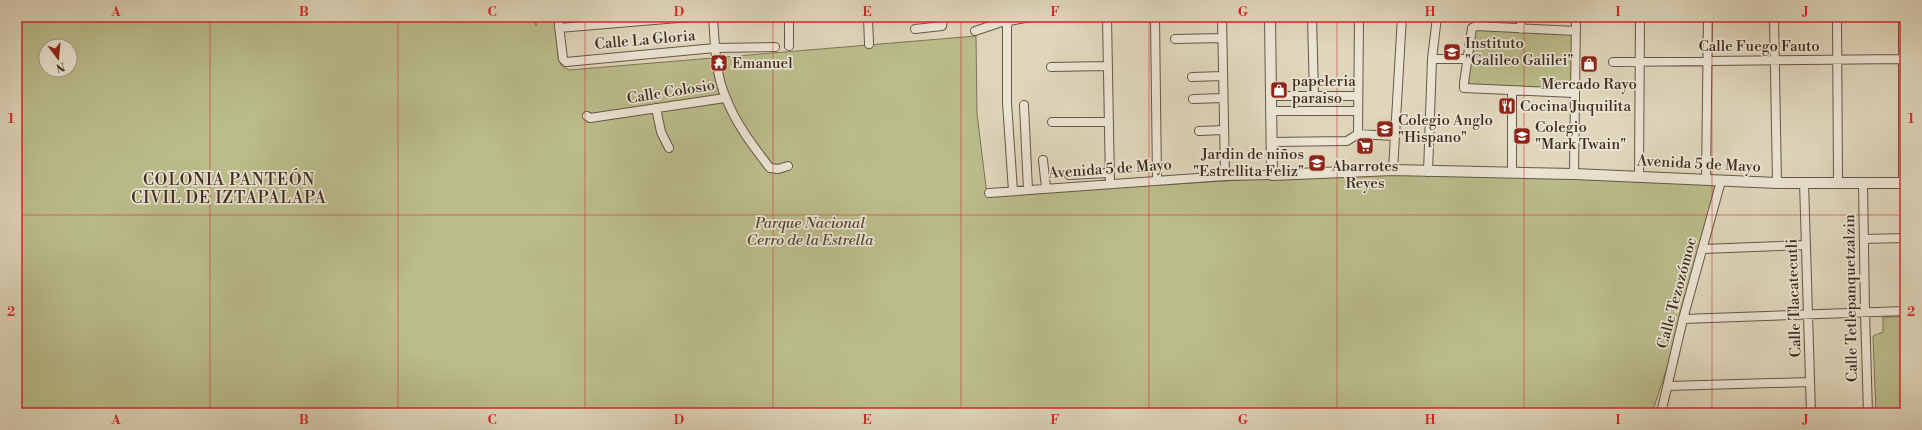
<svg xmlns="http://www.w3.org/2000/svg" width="1922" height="430" font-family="'Libre Bodoni',serif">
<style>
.green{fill:#babc8b;stroke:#7e7456;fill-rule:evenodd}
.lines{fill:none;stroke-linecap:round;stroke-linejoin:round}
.minor-casing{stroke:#685647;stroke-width:10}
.tertiary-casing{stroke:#685647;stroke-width:12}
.minor{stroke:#eae4d3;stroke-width:8}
.tertiary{stroke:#eae4d3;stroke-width:10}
.grid{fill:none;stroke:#d62828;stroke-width:1;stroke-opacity:0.55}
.labels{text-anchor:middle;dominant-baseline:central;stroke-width:3.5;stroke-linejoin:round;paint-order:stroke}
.street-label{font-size:15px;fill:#412c20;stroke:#eae4d3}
.poi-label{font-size:15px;fill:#412c20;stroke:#eae4d3;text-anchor:start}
.park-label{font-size:15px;font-style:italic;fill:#594935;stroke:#eae4d3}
.neighbourhood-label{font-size:16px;letter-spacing:1px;fill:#412c20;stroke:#eae4d3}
.neatline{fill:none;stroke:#d62828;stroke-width:1.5}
.grid-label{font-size:13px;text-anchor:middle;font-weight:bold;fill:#d62828}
</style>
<rect width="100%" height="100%" fill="#dfd6bb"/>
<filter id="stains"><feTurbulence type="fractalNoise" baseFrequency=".005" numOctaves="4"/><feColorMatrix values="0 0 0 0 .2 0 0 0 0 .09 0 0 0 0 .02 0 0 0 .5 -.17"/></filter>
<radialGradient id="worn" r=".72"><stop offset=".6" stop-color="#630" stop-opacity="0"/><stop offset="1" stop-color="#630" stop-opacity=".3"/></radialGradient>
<path class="green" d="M 17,17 L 535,17 L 536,26 L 536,17 L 555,17 L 558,57 L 561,65 L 569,70 L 976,36 L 977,114 L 987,195 L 1394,171 L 1719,182 L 1683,319 L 1652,413 L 17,413 ZM 46,46 L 70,46 L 70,70 L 46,70 Z
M 1474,30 L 1574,33 L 1573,89 L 1466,87 Z
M 1883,317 L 1905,317 L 1905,413 L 1876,413 L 1873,336 L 1883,332 Z"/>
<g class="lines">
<defs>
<path id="minor" d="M 558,17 L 563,59 L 566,62 L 715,48 L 775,47
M 713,17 C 715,43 715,74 726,98 C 736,124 753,146 770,168 L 778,169 L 788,166
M 868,17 L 869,44
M 1107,17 L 1110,184
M 1155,17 L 1157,180
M 1222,17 L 1225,176
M 1312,17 L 1314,96
M 1521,17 L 1521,29
M 1774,17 L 1777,183
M 1837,17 L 1838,182
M 559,28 L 690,17
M 915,29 L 942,26 L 944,17
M 975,31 L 1002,22
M 1175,39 L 1222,38
M 789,46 L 789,17
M 1432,59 L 1466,59
M 1613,62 L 1904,59
M 1051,67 L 1106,66
M 1192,77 L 1223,76
M 1574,93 L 1464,88 L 1464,83 L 1472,28 L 1476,26 L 1576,31
M 1271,96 L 1357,96
M 1193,99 L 1223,98
M 1024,105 L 1028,190
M 656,108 L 661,132 L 669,148
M 1271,111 L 1357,111
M 587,116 L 590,118 L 725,98
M 1052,122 L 1108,122
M 1199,131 L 1224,130
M 1358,134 L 1359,17
M 1272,142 L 1347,141 L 1358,134 L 1394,136
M 1043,160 L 1046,188
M 1393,170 L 1402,17
M 1428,172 L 1432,59 L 1437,17
M 1512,173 L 1512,91
M 1574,174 L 1576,17
M 1069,175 L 1109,173
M 1639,177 L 1640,17
M 1706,180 L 1708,17
M 1804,182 L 1811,413
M 1863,182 L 1865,312 L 1868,413
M 1903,183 L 1903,17
M 1013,191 L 1007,103 L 1007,26 L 1009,21 L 1031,17
M 989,193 L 1225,176 L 1272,175
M 1864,239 L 1905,238
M 1703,249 L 1806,245
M 1683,319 L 1905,311
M 1668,386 L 1810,382
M 1661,413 L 1683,319 L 1721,181"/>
<path id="tertiary" d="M 1270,17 L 1272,175 L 1393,170 L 1574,174 L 1777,183 L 1905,183"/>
</defs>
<use href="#minor" class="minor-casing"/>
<use href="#tertiary" class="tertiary-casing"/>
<use href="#minor" class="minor"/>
<use href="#tertiary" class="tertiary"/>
</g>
<path class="grid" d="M 210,17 L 210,413M 398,17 L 398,413M 585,17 L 585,413M 773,17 L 773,413M 961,17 L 961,413M 1149,17 L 1149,413M 1337,17 L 1337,413M 1524,17 L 1524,413M 1712,17 L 1712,413M 17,215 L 1905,215"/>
<defs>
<symbol id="school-square" viewBox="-11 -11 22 22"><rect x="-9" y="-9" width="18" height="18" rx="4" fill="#8f2418" stroke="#eae4d3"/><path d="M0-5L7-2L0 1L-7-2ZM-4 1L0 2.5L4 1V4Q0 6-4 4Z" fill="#fff"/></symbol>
<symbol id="temple-square" viewBox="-11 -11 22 22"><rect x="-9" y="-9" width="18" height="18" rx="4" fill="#8f2418" stroke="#eae4d3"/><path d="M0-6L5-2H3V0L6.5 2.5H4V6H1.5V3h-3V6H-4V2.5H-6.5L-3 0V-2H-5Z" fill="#fff"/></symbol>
<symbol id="shop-square" viewBox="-11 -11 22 22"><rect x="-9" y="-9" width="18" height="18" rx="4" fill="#8f2418" stroke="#eae4d3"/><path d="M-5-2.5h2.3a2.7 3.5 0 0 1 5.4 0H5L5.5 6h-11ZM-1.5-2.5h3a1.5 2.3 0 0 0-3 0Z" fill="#fff"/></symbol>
<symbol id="restaurant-square" viewBox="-11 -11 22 22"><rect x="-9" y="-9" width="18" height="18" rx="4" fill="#8f2418" stroke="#eae4d3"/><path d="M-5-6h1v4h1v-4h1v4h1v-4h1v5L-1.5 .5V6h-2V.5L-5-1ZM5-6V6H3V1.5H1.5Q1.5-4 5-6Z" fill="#fff"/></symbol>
<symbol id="supermarket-square" viewBox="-11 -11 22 22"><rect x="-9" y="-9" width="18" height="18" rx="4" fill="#8f2418" stroke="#eae4d3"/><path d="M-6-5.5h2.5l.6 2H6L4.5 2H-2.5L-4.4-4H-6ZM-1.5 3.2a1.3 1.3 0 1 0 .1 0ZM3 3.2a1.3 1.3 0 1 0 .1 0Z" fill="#fff"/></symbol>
</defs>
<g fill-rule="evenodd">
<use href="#school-square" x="1442" y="42" width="20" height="20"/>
<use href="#temple-square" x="709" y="53" width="20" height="20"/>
<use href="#shop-square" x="1579" y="54" width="20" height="20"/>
<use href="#shop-square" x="1269" y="80" width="20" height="20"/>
<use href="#restaurant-square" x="1497" y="96" width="20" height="20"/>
<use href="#school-square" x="1375" y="119" width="20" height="20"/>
<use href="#school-square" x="1512" y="126" width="20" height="20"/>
<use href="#supermarket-square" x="1355" y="136" width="20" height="20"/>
<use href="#school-square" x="1307" y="153" width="20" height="20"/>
</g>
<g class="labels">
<g class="street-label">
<text transform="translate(645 40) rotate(-5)">Calle La Gloria</text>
<text x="1759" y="46">Calle Fuego Fauto</text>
<text transform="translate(671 92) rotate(-9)">Calle Colosio</text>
<text transform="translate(1699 164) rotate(3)">Avenida 5 de Mayo</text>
<text transform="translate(1110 169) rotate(-4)">Avenida 5 de Mayo</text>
<text transform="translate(1677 293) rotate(-75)">Calle Tezozómoc</text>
<text transform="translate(1794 298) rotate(-92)">Calle Tlacatecutli</text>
<text transform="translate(1851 298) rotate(-91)">Calle Tetlepanquetzalzin</text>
</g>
<g class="poi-label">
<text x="1465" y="43">Instituto<tspan x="1465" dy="17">"Galileo Galilei"</tspan></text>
<text x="732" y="63">Emanuel</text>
<text x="1292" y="81">papeleria<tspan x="1292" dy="17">paraiso</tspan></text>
<text x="1589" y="84" text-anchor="middle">Mercado Rayo</text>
<text x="1520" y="106">Cocina Juquilita</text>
<text x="1398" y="120">Colegio Anglo<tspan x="1398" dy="17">"Hispano"</tspan></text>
<text x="1535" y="127">Colegio<tspan x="1535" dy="17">"Mark Twain"</tspan></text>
<text x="1304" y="154" text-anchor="end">Jardin de niños<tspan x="1304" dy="17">"Estrellita Feliz"</tspan></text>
<text x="1365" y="166" text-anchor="middle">Abarrotes<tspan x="1365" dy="17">Reyes</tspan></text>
</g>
<g class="park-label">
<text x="810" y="223">Parque Nacional<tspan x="810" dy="17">Cerro de la Estrella</tspan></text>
</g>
<g class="neighbourhood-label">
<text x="229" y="180">COLONIA PANTEÓN<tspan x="229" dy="18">CIVIL DE IZTAPALAPA</tspan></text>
</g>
</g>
<rect width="1922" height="430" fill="none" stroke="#dfd6bb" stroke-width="44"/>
<g transform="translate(58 58) rotate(164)"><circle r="19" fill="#eae4d3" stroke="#a69a8b"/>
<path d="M0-3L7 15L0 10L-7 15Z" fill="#8f2418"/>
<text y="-6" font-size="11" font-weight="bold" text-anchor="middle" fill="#412c20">N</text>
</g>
<rect x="22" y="22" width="1878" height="386" class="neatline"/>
<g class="grid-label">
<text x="116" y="16">A</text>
<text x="304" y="16">B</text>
<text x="492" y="16">C</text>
<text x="679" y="16">D</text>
<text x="867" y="16">E</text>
<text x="1055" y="16">F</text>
<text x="1243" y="16">G</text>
<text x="1430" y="16">H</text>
<text x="1618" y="16">I</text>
<text x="1806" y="16">J</text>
<text x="11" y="123">1</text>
<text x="1911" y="123">1</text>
<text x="11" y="316">2</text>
<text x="1911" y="316">2</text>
<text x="116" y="424">A</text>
<text x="304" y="424">B</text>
<text x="492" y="424">C</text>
<text x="679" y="424">D</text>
<text x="867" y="424">E</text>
<text x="1055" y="424">F</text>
<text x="1243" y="424">G</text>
<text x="1430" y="424">H</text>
<text x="1618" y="424">I</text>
<text x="1806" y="424">J</text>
</g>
<rect width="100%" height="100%" filter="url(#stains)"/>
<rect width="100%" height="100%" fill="url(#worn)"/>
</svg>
